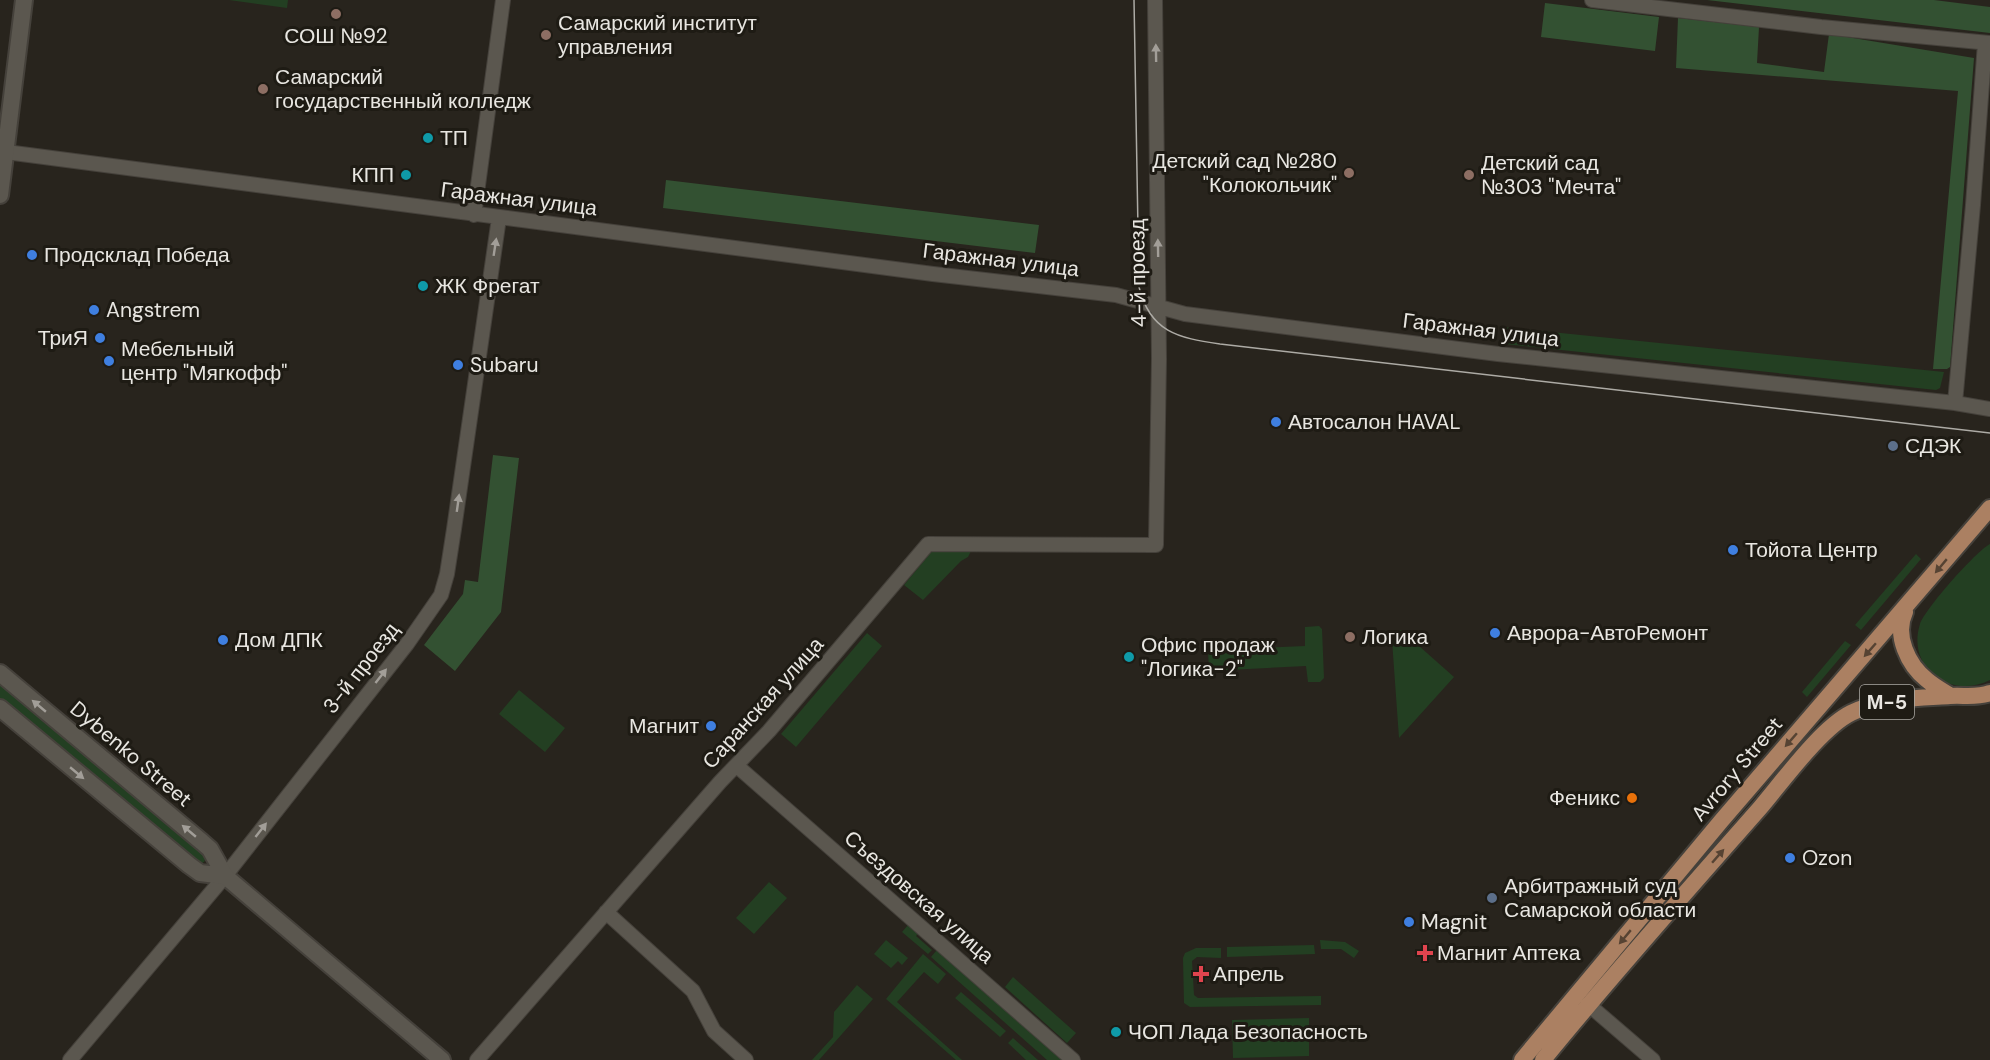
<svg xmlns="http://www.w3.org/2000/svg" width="1990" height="1060" font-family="'DM Sans',sans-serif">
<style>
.green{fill:#233f22}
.forest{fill:#335132}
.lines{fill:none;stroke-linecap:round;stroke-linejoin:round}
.minor-casing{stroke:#45413b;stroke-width:16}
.secondary-casing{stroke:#45413b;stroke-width:20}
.primary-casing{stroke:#45413b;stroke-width:20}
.minor{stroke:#5b574f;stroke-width:14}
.secondary{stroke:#5b574f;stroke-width:16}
.primary{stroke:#ab8062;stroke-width:16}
.tram{stroke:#adaba5;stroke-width:1.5}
.oneway{fill:#a29e98}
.oneway2{fill:#564333}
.education-dot{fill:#8d6e63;stroke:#1e1b14;stroke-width:2}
.culture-dot{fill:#0f9aa8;stroke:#1e1b14;stroke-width:2}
.shop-dot{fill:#3f7fe0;stroke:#1e1b14;stroke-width:2}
.service-dot{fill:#5c6f8a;stroke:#1e1b14;stroke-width:2}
.food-dot{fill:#e8710a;stroke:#1e1b14;stroke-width:2}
.health-dot{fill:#e0444e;stroke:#1e1b14;stroke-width:2}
.labels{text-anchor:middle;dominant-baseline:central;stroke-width:6;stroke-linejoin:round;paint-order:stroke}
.shield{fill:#1e1b14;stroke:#aba9a4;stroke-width:1.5}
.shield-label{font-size:20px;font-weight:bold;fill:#e8e6e1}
.poi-label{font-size:21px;fill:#e8e6e1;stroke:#1e1b14;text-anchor:start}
.street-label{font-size:21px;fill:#e8e6e1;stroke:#1e1b14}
</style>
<rect width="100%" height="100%" fill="#28241d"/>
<path class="green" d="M 229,0 L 288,0 L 287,8 Z
M 1503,327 L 1944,372 L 1940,388 L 1936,390 L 1505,344 L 1502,342 Z
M 1990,544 L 1990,680 C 1951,700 1906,668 1920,624 C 1925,609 1976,551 1990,544 Z
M 933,550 L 971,551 L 968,557 L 961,561 L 923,600 L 904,585 Z
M 1916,554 L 1921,559 L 1861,630 L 1855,625 Z
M 1319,626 L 1322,629 L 1324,678 L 1320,682 L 1308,682 L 1306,666 L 1209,671 L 1208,650 L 1305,646 L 1305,627 Z
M 1401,630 L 1454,677 L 1399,738 L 1392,640 L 1395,632 Z
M 867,633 L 882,646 L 796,747 L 781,734 Z
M 1845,641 L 1851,645 L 1807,697 L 1802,692 Z
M 0,684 L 203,854 L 206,858 L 204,862 L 200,864 L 196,862 L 0,698 Z
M 519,690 L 565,728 L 545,752 L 499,714 Z
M 769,882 L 787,898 L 754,934 L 736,918 Z
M 915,917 L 925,925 L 916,936 L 932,950 L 928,954 L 902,932 Z
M 886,940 L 908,958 L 902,965 L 898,961 L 891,968 L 874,954 Z
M 1320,940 L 1345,942 L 1359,951 L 1354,958 L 1341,949 L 1321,949 Z
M 941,945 L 957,966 L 1063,1060 L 1047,1060 L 931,957 Z
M 1314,945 L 1315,954 L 1227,957 L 1227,947 Z
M 1196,948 L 1221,948 L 1221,958 L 1197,957 L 1192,961 L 1194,995 L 1198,998 L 1321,996 L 1321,1005 L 1190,1007 L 1184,1003 L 1183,958 L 1185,953 Z
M 923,954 L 946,974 L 938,984 L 924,972 L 897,1002 L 962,1060 L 956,1060 L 886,999 Z
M 1013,977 L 1076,1033 L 1067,1043 L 1005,987 Z
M 857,985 L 873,999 L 819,1060 L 812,1060 L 833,1037 L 834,1012 Z
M 961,992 L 1006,1031 L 1000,1037 L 955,998 Z
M 1309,1018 L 1309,1056 L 1233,1058 L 1232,1020 Z
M 1013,1038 L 1038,1060 L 1026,1060 L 1008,1043 Z"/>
<path class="forest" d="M 1707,0 L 1934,0 L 1990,7 L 1990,33 Z
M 1545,3 L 1659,17 L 1655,51 L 1541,37 Z
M 1678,18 L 1759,27 L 1757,63 L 1824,72 L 1829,34 L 1974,58 L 1950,367 L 1947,369 L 1933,369 L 1958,91 L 1676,68 Z
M 666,180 L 1039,225 L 1035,253 L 663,208 Z
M 493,455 L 519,458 L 501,612 L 455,671 L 424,645 L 463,594 L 465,580 L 478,582 Z"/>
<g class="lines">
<defs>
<path id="minor" d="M 1592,0 L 1821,27 L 1990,43
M 6,152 L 933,274 L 1116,295 L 1185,314 L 1498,354 L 1955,403 L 1990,409
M 474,215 L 503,0
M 1955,403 L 1973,205 L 1985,43
M 737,766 L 1073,1060
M 606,912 L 693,991 L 714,1031 L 746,1060
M 1589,1005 L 1653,1060
M 70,1060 L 225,876 L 407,644 L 441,595 L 447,574 L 454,529 L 499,218
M 477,1060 L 720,782 L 769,731 L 928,544 L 1156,545 L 1159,359 L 1155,0"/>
<path id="secondary" d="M 0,195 L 24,0
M 0,673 L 202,842 L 210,849 L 225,876 L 442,1060
M 0,708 L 189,865 L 200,873 L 225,876"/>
<path id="primary" d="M 1905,612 C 1894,635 1908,665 1927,680 C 1934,686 1943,691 1951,696
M 1522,1060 L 1722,820 L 1990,508
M 1543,1060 C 1613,974 1687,891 1760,808 C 1783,781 1821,728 1851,713 C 1880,698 1918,698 1950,696 C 1963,695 1978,698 1990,693"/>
</defs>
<use href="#minor" class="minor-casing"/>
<use href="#secondary" class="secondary-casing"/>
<use href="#primary" class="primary-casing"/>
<use href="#minor" class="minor"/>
<use href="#secondary" class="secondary"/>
<use href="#primary" class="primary"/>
<path class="tram" d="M 1134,0 L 1139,287 C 1150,332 1178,338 1220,344 L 1990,433"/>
</g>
<defs><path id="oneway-solid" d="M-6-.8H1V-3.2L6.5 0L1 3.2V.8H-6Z" transform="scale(1.5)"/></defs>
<g class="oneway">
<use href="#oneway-solid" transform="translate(1156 53) rotate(-91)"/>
<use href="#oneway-solid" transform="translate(495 247) rotate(-81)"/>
<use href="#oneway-solid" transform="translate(1158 248) rotate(-91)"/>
<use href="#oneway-solid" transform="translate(458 503) rotate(-82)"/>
<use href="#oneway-solid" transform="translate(381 676) rotate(-52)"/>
<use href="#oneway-solid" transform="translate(39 706) rotate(-140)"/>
<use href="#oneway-solid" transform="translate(77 773) rotate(40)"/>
<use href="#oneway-solid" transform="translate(261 830) rotate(-52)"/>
<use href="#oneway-solid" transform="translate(189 831) rotate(-140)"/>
</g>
<g class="oneway2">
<use href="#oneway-solid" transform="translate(1941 566) rotate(130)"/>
<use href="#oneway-solid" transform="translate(1870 650) rotate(131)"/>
<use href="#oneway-solid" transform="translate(1791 740) rotate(131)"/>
<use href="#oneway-solid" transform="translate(1718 856) rotate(-49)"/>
<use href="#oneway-solid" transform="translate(1625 937) rotate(130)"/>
</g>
<g class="education-dot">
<circle cx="336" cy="14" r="6"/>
<circle cx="546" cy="35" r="6"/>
<circle cx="263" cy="89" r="6"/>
<circle cx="1349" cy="173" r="6"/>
<circle cx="1469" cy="175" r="6"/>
<circle cx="1350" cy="637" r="6"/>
</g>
<g class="culture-dot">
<circle cx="428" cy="138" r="6"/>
<circle cx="406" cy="175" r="6"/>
<circle cx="423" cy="286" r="6"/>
<circle cx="1129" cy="657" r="6"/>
<circle cx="1116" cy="1032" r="6"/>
</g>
<g class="shop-dot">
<circle cx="32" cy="255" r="6"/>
<circle cx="94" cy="310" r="6"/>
<circle cx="100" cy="338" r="6"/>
<circle cx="109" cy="361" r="6"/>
<circle cx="458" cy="365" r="6"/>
<circle cx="1276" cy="422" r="6"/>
<circle cx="1733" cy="550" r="6"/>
<circle cx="1495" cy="633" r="6"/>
<circle cx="223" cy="640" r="6"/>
<circle cx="711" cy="726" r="6"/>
<circle cx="1790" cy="858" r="6"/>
<circle cx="1409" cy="922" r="6"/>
</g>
<g class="service-dot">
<circle cx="1893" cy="446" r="6"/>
<circle cx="1492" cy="898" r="6"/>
</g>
<circle class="food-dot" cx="1632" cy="798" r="6"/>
<g class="health-dot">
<path d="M1422 944h6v6h6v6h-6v6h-6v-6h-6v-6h6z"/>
<path d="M1198 965h6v6h6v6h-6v6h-6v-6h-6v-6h6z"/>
</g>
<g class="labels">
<rect class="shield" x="1860" y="685" width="54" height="34" rx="4.5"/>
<g class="shield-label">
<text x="1887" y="702">М-5</text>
</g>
<g class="poi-label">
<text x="558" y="23">Самарский институт<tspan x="558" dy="24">управления</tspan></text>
<text x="336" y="36" text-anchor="middle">СОШ №92</text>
<text x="275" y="77">Самарский<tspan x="275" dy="24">государственный колледж</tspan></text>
<text x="440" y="138">ТП</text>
<text x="1337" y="161" text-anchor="end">Детский сад №280<tspan x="1337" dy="24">"Колокольчик"</tspan></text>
<text x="1481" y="163">Детский сад<tspan x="1481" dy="24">№303 "Мечта"</tspan></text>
<text x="394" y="175" text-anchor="end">КПП</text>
<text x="44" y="255">Продсклад Победа</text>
<text x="435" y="286">ЖК Фрегат</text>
<text x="106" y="310">Angstrem</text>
<text x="88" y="338" text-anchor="end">ТриЯ</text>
<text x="121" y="349">Мебельный<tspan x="121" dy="24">центр "Мягкофф"</tspan></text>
<text x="470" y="365">Subaru</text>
<text x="1288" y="422">Автосалон HAVAL</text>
<text x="1905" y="446">СДЭК</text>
<text x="1745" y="550">Тойота Центр</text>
<text x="1507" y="633">Аврора-АвтоРемонт</text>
<text x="1362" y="637">Логика</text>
<text x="235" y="640">Дом ДПК</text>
<text x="1141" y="645">Офис продаж<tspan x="1141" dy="24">"Логика-2"</tspan></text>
<text x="699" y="726" text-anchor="end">Магнит</text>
<text x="1620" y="798" text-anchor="end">Феникс</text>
<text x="1802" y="858">Ozon</text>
<text x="1504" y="886">Арбитражный суд<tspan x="1504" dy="24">Самарской области</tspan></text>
<text x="1421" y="922">Magnit</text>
<text x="1437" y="953">Магнит Аптека</text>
<text x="1213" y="974">Апрель</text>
<text x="1128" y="1032">ЧОП Лада Безопасность</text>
</g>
<g class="street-label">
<text transform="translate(519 199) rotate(7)">Гаражная улица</text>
<text transform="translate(1001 260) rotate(7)">Гаражная улица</text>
<text transform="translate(1138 273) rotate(-91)">4-й проезд</text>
<text transform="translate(1481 330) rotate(7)">Гаражная улица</text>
<text transform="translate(361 668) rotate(-52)">3-й проезд</text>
<text transform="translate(763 703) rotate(-48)">Саранская улица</text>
<text transform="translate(131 754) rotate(40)">Dybenko Street</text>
<text transform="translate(1737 769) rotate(-50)">Avrory Street</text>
<text transform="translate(919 897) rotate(41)">Съездовская улица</text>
</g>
</g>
</svg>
